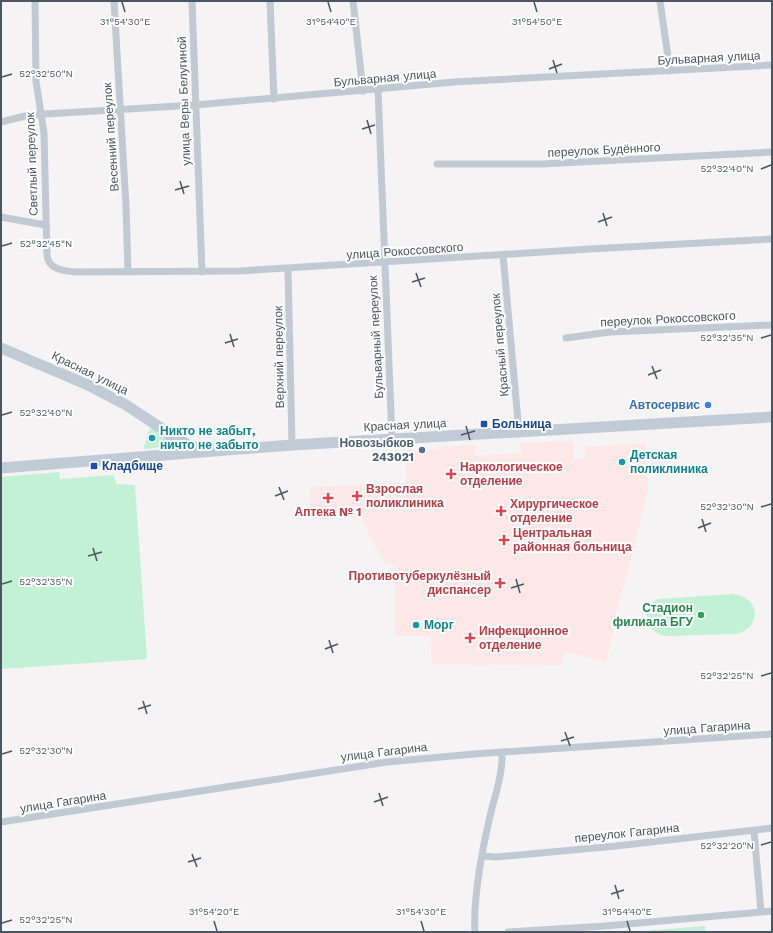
<svg xmlns="http://www.w3.org/2000/svg" width="773" height="933" font-family="'Work Sans',sans-serif">
<style>
.medical{fill:#fce8e6}
.green{fill:#c3f1d5}
.lines{fill:none;stroke-linecap:round;stroke-linejoin:round}
.street{stroke:#c1cad2;stroke-width:7}
.secondary{stroke:#c1cbd6;stroke-width:11}
.ticks{fill:none;stroke:#4a5661;stroke-width:1.5}
.shop-dot{fill:#3f7fe0;stroke:#fff;stroke-width:1.5}
.transit-dot{fill:#1a4fb4;stroke:#fff;stroke-width:1.5}
.culture-dot{fill:#0f9aa8;stroke:#fff;stroke-width:1.5}
.service-dot{fill:#5c6f8a;stroke:#fff;stroke-width:1.5}
.health-dot{fill:#e0444e;stroke:#fff;stroke-width:1.5}
.leisure-dot{fill:#2e9e5b;stroke:#fff;stroke-width:1.5}
.labels{text-anchor:middle;dominant-baseline:central;stroke-width:4;stroke-linejoin:round;paint-order:stroke}
.street-label{font-size:12px;fill:#4a5661;stroke:#fff}
.shop-label{font-size:12px;font-weight:bold;fill:#366cbe;stroke:#fff;text-anchor:end}
.transit-label{font-size:12px;font-weight:bold;fill:#164399;stroke:#fff;text-anchor:start}
.culture-label{font-size:12px;font-weight:bold;fill:#0d838f;stroke:#fff;text-anchor:start}
.service-label{font-size:12px;font-weight:bold;fill:#4e5e75;stroke:#fff;text-anchor:end}
.health-label{font-size:12px;font-weight:bold;fill:#be3a42;stroke:#fff;text-anchor:start}
.leisure-label{font-size:12px;font-weight:bold;fill:#27864d;stroke:#fff;text-anchor:end}
.ticks-label{font-size:10px;text-anchor:middle;fill:#4a5661;stroke:#fff;stroke-width:4;stroke-linejoin:round;paint-order:stroke}
</style>
<rect width="100%" height="100%" fill="#f5f3f3"/>
<path class="medical" d="M 573,441 L 574,459 L 586,458 L 585,447 L 645,443 L 648,488 L 630,563 L 611,629 L 613,630 L 606,662 L 565,652 L 561,665 L 432,664 L 431,636 L 395,636 L 395,566 L 384,562 L 361,518 L 311,511 L 310,487 L 399,483 L 400,488 L 407,488 L 405,449 L 412,448 L 412,451 L 438,450 L 439,447 L 475,445 L 475,456 L 521,453 L 520,443 Z"/>
<path class="green" d="M 151,425 C 159,431 169,436 166,447 L 143,449 Z
M 59,472 L 60,479 L 114,475 L 116,484 L 135,485 L 147,659 L 1,669 L 1,477 Z
M 734,594 C 761,598 762,628 736,634 L 666,636 C 644,632 640,611 658,599 Z
M 705,926 L 706,932 L 632,932 Z"/>
<g class="lines">
<path class="street" d="M 35,1 L 36,81 L 44,133 L 47,255 C 48,269 63,271 76,272 L 239,271 L 590,249 L 772,239
M 114,1 L 126,206 L 128,272
M 192,1 L 202,272
M 270,1 L 274,99
M 353,1 L 363,91
M 660,1 L 670,71
M 378,90 L 392,439
M 1,122 L 29,115 L 195,105 L 454,82 L 772,65
M 437,164 L 542,164 L 772,152
M 1,217 L 45,225
M 503,255 L 519,432
M 288,269 L 292,445
M 566,338 L 610,332 L 772,325
M 1,822 L 387,762 L 474,754 L 772,734
M 754,831 L 761,912
M 483,856 L 496,857 L 616,846 L 772,828
M 475,932 C 473,897 482,851 490,816 C 495,795 503,774 502,752
M 508,932 L 605,926 L 772,911"/>
<path class="secondary" d="M 1,348 L 88,385 L 126,405 L 167,432 L 174,441 L 177,453
M 170,433 L 188,445 L 201,449
M 1,468 L 292,445 L 772,417"/>
</g>
<path class="ticks" d="M 122,2 L 125,12M 328,2 L 331,12M 534,2 L 537,12M 553,60 L 557,73M 549,69 L 562,64M 2,77 L 12,74M 367,120 L 371,134M 362,129 L 375,125M 761,169 L 771,165M 180,181 L 184,194M 175,190 L 189,186M 603,213 L 607,226M 598,222 L 612,217M 2,246 L 12,243M 416,273 L 421,287M 412,282 L 425,278M 230,334 L 234,347M 761,338 L 771,335M 225,343 L 238,339M 652,366 L 657,379M 648,375 L 661,370M 2,415 L 12,412M 466,426 L 470,440M 461,435 L 475,431M 279,487 L 284,500M 275,496 L 288,491M 761,507 L 771,504M 702,519 L 706,532M 698,528 L 711,523M 93,548 L 97,561M 88,556 L 102,552M 516,579 L 520,593M 2,584 L 12,581M 511,588 L 524,584M 329,640 L 333,653M 325,649 L 338,644M 761,676 L 771,673M 143,701 L 147,714M 138,709 L 151,705M 565,732 L 570,746M 561,741 L 574,737M 2,754 L 12,751M 379,793 L 383,806M 374,802 L 388,797M 761,845 L 771,842M 192,854 L 197,867M 188,862 L 201,858M 615,885 L 619,899M 611,894 L 624,890M 214,921 L 217,931M 421,921 L 424,931M 627,921 L 630,931M 2,923 L 12,920"/>
<circle class="shop-dot" cx="708" cy="405" r="4"/>
<g class="transit-dot">
<rect x="480" y="420" width="8" height="8" rx="2"/>
<rect x="90" y="462" width="8" height="8" rx="2"/>
</g>
<g class="culture-dot">
<circle cx="152" cy="438" r="4"/>
<circle cx="622" cy="462" r="4"/>
<circle cx="416" cy="625" r="4"/>
</g>
<circle class="service-dot" cx="422" cy="450" r="4"/>
<g class="health-dot">
<path d="M449 468h4v4h4v4h-4v4h-4v-4h-4v-4h4z"/>
<path d="M355 490h4v4h4v4h-4v4h-4v-4h-4v-4h4z"/>
<path d="M326 492h4v4h4v4h-4v4h-4v-4h-4v-4h4z"/>
<path d="M499 505h4v4h4v4h-4v4h-4v-4h-4v-4h4z"/>
<path d="M502 534h4v4h4v4h-4v4h-4v-4h-4v-4h4z"/>
<path d="M498 577h4v4h4v4h-4v4h-4v-4h-4v-4h4z"/>
<path d="M468 632h4v4h4v4h-4v4h-4v-4h-4v-4h4z"/>
</g>
<circle class="leisure-dot" cx="701" cy="615" r="4"/>
<g class="labels">
<g class="street-label">
<text transform="translate(709 58) rotate(-3)">Бульварная улица</text>
<text transform="translate(385 78) rotate(-5)">Бульварная улица</text>
<text transform="translate(184 101) rotate(-92)">улица Веры Белугиной</text>
<text transform="translate(111 137) rotate(-94)">Весенний переулок</text>
<text transform="translate(604 150) rotate(-3)">переулок Будённого</text>
<text transform="translate(32 164) rotate(-92)">Светлый переулок</text>
<text transform="translate(405 251) rotate(-4)">улица Рокоссовского</text>
<text transform="translate(668 319) rotate(-3)">переулок Рокоссовского</text>
<text transform="translate(376 337) rotate(-93)">Бульварный переулок</text>
<text transform="translate(500 345) rotate(-95)">Красный переулок</text>
<text transform="translate(279 357) rotate(-91)">Верхний переулок</text>
<text transform="translate(90 373) rotate(26)">Красная улица</text>
<text transform="translate(405 425) rotate(-3)">Красная улица</text>
<text transform="translate(707 728) rotate(-4)">улица Гагарина</text>
<text transform="translate(384 752) rotate(-7)">улица Гагарина</text>
<text transform="translate(63 802) rotate(-9)">улица Гагарина</text>
<text transform="translate(627 833) rotate(-6)">переулок Гагарина</text>
</g>
<g class="shop-label">
<text x="700" y="405">Автосервис</text>
</g>
<g class="transit-label">
<text x="492" y="424">Больница</text>
<text x="102" y="466">Кладбище</text>
</g>
<g class="culture-label">
<text x="160" y="431">Никто не забыт,<tspan x="160" dy="14">ничто не забыто</tspan></text>
<text x="630" y="455">Детская<tspan x="630" dy="14">поликлиника</tspan></text>
<text x="424" y="625">Морг</text>
</g>
<g class="service-label">
<text x="414" y="443">Новозыбков<tspan x="414" dy="14">243021</tspan></text>
</g>
<g class="health-label">
<text x="460" y="467">Наркологическое<tspan x="460" dy="14">отделение</tspan></text>
<text x="366" y="489">Взрослая<tspan x="366" dy="14">поликлиника</tspan></text>
<text x="510" y="504">Хирургическое<tspan x="510" dy="14">отделение</tspan></text>
<text x="328" y="512" text-anchor="middle">Аптека № 1</text>
<text x="513" y="533">Центральная<tspan x="513" dy="14">районная больница</tspan></text>
<text x="491" y="576" text-anchor="end">Противотуберкулёзный<tspan x="491" dy="14">диспансер</tspan></text>
<text x="479" y="631">Инфекционное<tspan x="479" dy="14">отделение</tspan></text>
</g>
<g class="leisure-label">
<text x="693" y="608">Стадион<tspan x="693" dy="14">филиала БГУ</tspan></text>
</g>
</g>
<g class="ticks-label">
<text x="125" y="25">31°54'30"E</text>
<text x="331" y="25">31°54'40"E</text>
<text x="537" y="25">31°54'50"E</text>
<text x="46" y="77">52°32'50"N</text>
<text x="727" y="172">52°32'40"N</text>
<text x="46" y="247">52°32'45"N</text>
<text x="727" y="341">52°32'35"N</text>
<text x="46" y="416">52°32'40"N</text>
<text x="727" y="510">52°32'30"N</text>
<text x="46" y="585">52°32'35"N</text>
<text x="727" y="679">52°32'25"N</text>
<text x="46" y="754">52°32'30"N</text>
<text x="727" y="849">52°32'20"N</text>
<text x="214" y="915">31°54'20"E</text>
<text x="421" y="915">31°54'30"E</text>
<text x="627" y="915">31°54'40"E</text>
<text x="46" y="923">52°32'25"N</text>
</g>
<rect width="773" height="933" fill="none" stroke="#4a5661" stroke-width="4"/>
</svg>
